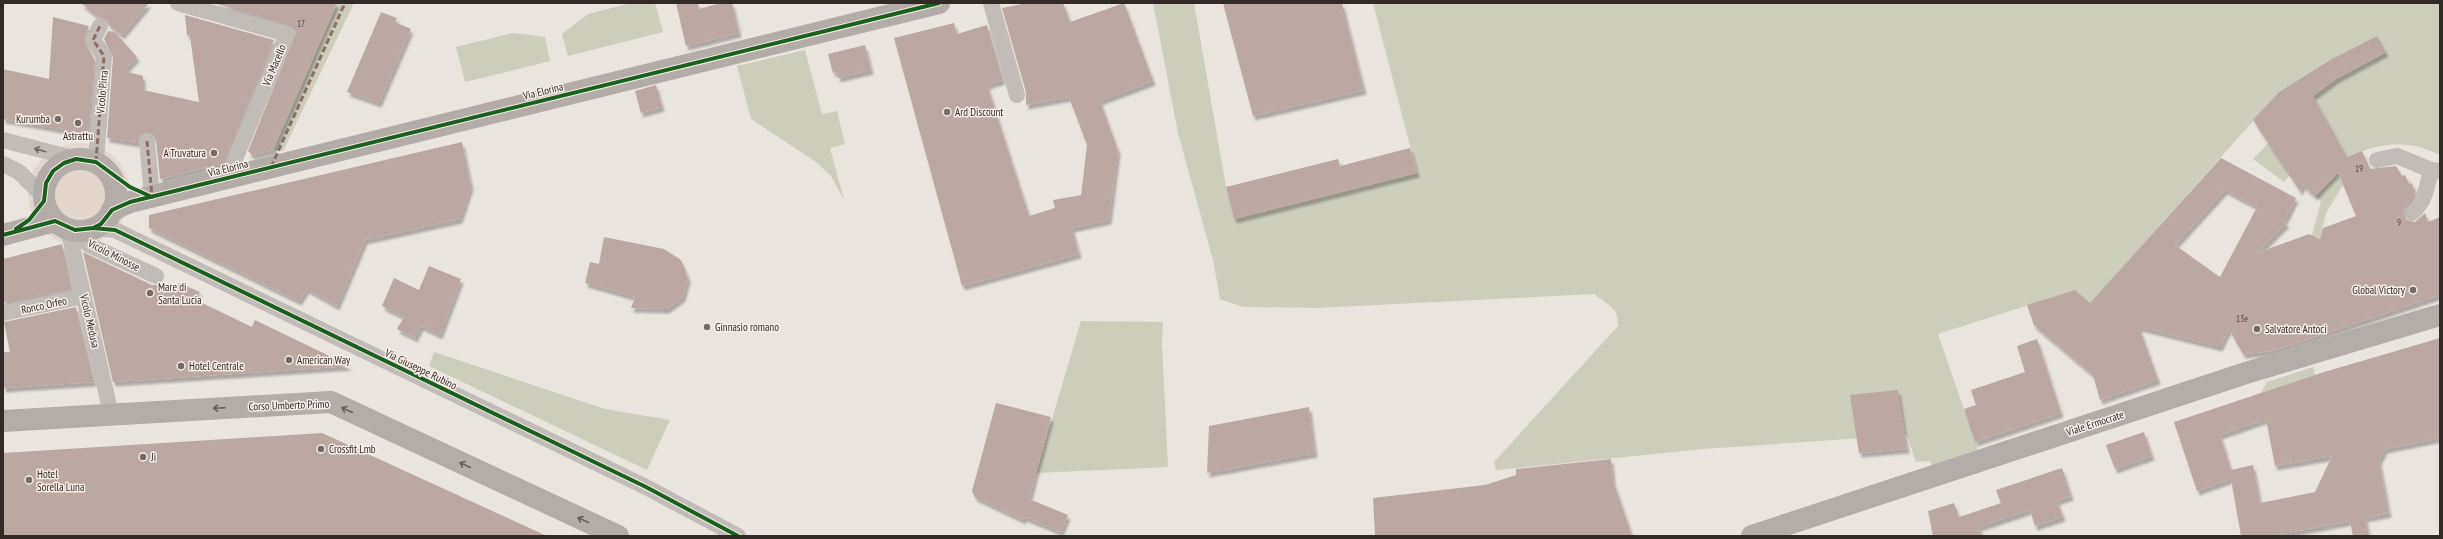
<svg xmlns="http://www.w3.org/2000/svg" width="2443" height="539" font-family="'PT Sans Narrow',sans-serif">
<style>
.green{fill:#cccdbb}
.plaza{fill:#e3d7cd}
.building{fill:#bba8a3;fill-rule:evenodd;filter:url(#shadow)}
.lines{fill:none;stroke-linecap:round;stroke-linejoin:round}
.street{stroke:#c2bcb9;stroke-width:16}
.secondary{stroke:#b3aca9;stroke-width:22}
.quiet{stroke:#8d6e63;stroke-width:3;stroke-dasharray:6 3;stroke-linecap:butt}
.cycleway-casing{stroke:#f6eee7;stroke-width:6}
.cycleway{stroke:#1b5e20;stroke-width:4}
.oneway{stroke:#736c69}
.oneway2{stroke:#665e5b}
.poi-dot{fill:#726b67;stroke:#f6eee7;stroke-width:1.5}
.labels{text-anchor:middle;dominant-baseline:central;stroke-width:3;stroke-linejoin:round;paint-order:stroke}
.number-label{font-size:9px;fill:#544a46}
.street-label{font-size:11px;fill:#322a27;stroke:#f6eee7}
.poi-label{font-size:11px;fill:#322a27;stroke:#f6eee7;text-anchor:start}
</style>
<defs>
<filter id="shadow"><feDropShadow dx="2.5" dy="4.5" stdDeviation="1" flood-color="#0004"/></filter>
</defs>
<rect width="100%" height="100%" fill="#eae4df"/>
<path class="green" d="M 337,3 L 354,3 L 283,151 L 273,150 Z
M 631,3 L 655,3 L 663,32 L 568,56 L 562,34 L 588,14 Z
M 1153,3 L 1194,3 L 1226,187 L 1234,219 L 1417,173 L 1373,3 L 2440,3 L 2440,155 C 2406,138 2381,143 2347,157 L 2313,96 L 2336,79 L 2386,52 L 2377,36 L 2330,60 L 2279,92 L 2090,304 L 2075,290 L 1938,334 L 1978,450 L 1932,467 L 1930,461 L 1916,462 L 1907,435 L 1703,449 L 1496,470 L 1494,462 L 1618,326 C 1619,308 1607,304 1594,294 L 1317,308 L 1243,307 L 1220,299 L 1213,260 L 1178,133 Z
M 513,33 L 545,37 L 550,61 L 465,82 L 456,47 Z
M 805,50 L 822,114 L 837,111 L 845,144 L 830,148 L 844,200 L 831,176 L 816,162 L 751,119 L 737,66 Z
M 2268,143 L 2291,174 L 2284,182 L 2253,159 Z
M 2338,173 L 2343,185 L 2326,213 L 2320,239 L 2312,235 L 2321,201 L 2315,196 Z
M 1081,321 L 1163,322 L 1162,343 L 1168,467 L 1036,473 Z
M 434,352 L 605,409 L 670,420 L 647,470 L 429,366 Z
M 2313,367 L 2315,375 L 2261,393 L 2267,382 Z"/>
<path class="plaza" d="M28 194a51 51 0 1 1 102 0a51 51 0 1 1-102 0Z"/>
<path class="building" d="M 81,3 L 149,3 L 122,35 L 109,25 L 105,18 L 98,17 Z
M 213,3 L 337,3 L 273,150 L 252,155 L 248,151 L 296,32 L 290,25 Z
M 676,3 L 698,3 L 699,9 L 721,3 L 732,3 L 739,33 L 686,46 Z
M 1027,3 L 1063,3 L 1070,22 L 1124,3 L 1153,81 L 1100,101 L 1118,151 L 1109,220 L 1072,228 L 1079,254 L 962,286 L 894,38 L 954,23 L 957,34 L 987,25 L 1003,80 L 987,85 L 1029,216 L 1055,208 L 1053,200 L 1081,195 L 1087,145 L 1069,97 L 1026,105 L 1026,92 L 1002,8 Z
M 1223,3 L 1342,3 L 1364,90 L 1253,116 Z
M 381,12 L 397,18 L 395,22 L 411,29 L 379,103 L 347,92 Z
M 185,15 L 274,40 L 223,163 L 160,179 L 156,140 L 151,133 L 141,133 L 138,143 L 107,138 L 113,57 L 104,39 L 108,31 L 115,32 L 137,57 L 124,71 L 143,76 L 143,90 L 199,102 L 190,36 L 187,35 Z
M 53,17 L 89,26 L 84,40 L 94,59 L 89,134 L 3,119 L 3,69 L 49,79 Z
M 2377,36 L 2386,52 L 2336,79 L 2313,96 L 2347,157 L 2362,151 L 2370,169 L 2396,166 L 2402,176 L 2405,175 L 2409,184 L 2412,183 L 2415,192 L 2403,210 L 2406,220 L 2415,222 L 2425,213 L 2428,222 L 2440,217 L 2440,295 L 2272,351 L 2254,353 L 2243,354 L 2229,329 L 2220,347 L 2139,327 L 2158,380 L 2100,400 L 2093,375 L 2034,325 L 2027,305 L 2075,290 L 2090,303 L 2221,158 L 2296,198 L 2284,222 L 2287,223 L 2257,253 L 2309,234 L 2320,239 L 2323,228 L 2356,216 L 2338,172 L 2315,196 L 2303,185 L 2300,191 L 2253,120 L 2279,92 L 2330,60 ZM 2225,190 L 2257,207 L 2220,277 L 2175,245 Z
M 865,45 L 871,70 L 838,78 L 837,72 L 833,73 L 828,54 Z
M 656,85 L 662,107 L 641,113 L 635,91 Z
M 462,142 L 471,186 L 460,219 L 365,240 L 337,306 L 307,289 L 299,301 L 149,228 L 149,215 Z
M 1410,148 L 1417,173 L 1234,219 L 1226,187 L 1338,159 L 1340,166 Z
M 604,237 L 664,249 L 681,260 L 688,278 L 683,297 L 667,309 L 631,308 L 635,297 L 585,283 L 590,262 L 599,264 Z
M 62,244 L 72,289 L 3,303 L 3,259 Z
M 83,252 L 152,285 L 159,285 L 176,293 L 179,283 L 200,292 L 196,300 L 252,327 L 255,320 L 350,366 L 113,382 Z
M 429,266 L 461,279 L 440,335 L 421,326 L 415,338 L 397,329 L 404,317 L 382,306 L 394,278 L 419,290 Z
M 76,307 L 94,382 L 3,388 L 3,352 L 10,352 L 4,322 Z
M 2440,338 L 2440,438 L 2385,449 L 2379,461 L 2389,513 L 2365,518 L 2369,536 L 2353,536 L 2350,521 L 2271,536 L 2241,536 L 2231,479 L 2197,491 L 2174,422 L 2321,373 ZM 2266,419 L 2275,466 L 2332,456 L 2315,492 L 2260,503 L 2253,465 L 2231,470 L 2220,435 Z
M 2037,339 L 2061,413 L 1975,442 L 1964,409 L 1976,405 L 1971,390 L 2025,372 L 2017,346 Z
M 1898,390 L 1907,449 L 1859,453 L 1850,395 Z
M 996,403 L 1051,417 L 1029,499 L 1068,515 L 1061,532 L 1024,517 L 1023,520 L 975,497 L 972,491 Z
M 1309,407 L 1315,453 L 1207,473 L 1209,426 Z
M 2144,432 L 2152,456 L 2115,469 L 2106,445 Z
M 322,433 L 547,536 L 3,536 L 3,453 Z
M 1611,459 L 1613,481 L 1632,536 L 1375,536 L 1373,498 L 1485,485 L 1516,475 L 1516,469 Z
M 2062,468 L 2071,496 L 2057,501 L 2063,517 L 2035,526 L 2030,510 L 1979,527 L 1982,536 L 1933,536 L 1928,511 L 1954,503 L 1959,517 L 2001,503 L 1996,490 Z"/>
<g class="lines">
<path class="street" d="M 178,3 L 287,34 L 227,178
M 991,3 L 1017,95
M 3,140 L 76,159
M 147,141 L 152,197
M 2377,160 L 2397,156 L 2431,170 L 2440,171
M 96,162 L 104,56 L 93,40 L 100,26
M 3,164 L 19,172 L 44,197
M 2412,213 C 2425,202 2427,187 2431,170
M 93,228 L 115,230 L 646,487 L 738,536
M 68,229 L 111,414
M 75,230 L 89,245 L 156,276
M 3,313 L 84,296"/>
<path class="secondary" d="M44 195a36 36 0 1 1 72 0a36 36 0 1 1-72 0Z
M 112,210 L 130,202 L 227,178 L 939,3
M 3,235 L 55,221
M 3,421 L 331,402 L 618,536
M 1752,536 L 2246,373 L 2440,315"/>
<path class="quiet" d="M 147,141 L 152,197
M 96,162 L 104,56 L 93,40 L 100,26
M 271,167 L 345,3"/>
<defs>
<path id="cycleway" d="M 93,228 L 115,230 L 646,487 L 738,536
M 16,229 L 29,220 L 44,201 L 46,183 L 53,171 L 64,163 L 76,159 L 96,162 L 130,187 L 152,197
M 3,235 L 55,221 L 75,230 L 93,228 L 101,224 L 112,210 L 130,202 L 939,3"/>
</defs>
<use href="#cycleway" class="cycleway-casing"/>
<use href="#cycleway" class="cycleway"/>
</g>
<defs><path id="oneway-shaft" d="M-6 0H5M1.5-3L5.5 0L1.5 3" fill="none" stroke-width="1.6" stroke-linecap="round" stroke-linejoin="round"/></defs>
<use class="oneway" href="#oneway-shaft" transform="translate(40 150) rotate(-164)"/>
<g class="oneway2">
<use href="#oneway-shaft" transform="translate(219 408) rotate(177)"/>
<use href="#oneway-shaft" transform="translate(347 410) rotate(-155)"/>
<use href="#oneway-shaft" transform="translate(465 465) rotate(-155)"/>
<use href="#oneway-shaft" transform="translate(583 520) rotate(-155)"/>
</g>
<g class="poi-dot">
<circle cx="947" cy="112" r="4"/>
<circle cx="58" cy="119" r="4"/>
<circle cx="78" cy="123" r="4"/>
<circle cx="214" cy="153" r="4"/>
<circle cx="2413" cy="290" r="4"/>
<circle cx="150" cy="293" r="4"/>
<circle cx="707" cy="327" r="4"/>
<circle cx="2257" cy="329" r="4"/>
<circle cx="289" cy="360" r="4"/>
<circle cx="181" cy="366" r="4"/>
<circle cx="321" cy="449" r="4"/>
<circle cx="143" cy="457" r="4"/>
<circle cx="29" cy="480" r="4"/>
</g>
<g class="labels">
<g class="number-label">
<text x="301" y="23">17</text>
<text x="2359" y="168">19</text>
<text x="2399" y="222">9</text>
<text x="2242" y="318">13e</text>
</g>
<g class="street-label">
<text transform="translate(274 65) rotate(-67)">Via Macello</text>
<text transform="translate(543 91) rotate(-14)">Via Elorina</text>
<text transform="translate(102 92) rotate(-85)">Vicolo Pirra</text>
<text transform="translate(228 168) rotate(-14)">Via Elorina</text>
<text transform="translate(114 255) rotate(27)">Vicolo Minosse</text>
<text transform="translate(44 305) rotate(-12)">Ronco Orfeo</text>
<text transform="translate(90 321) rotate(77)">Vicolo Medusa</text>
<text transform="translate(421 369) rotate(26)">Via Giuseppe Rubino</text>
<text transform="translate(289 405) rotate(-2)">Corso Umberto Primo</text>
<text transform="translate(2095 423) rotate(-18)">Viale Ermocrate</text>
</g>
<g class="poi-label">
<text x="955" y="112">Ard Discount</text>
<text x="50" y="119" text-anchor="end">Kurumba</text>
<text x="78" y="136" text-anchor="middle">Astrattu</text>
<text x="206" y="153" text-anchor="end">A Truvatura</text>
<text x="158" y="287">Mare di<tspan x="158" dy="13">Santa Lucia</tspan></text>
<text x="2405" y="290" text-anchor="end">Global Victory</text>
<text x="715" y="327">Ginnasio romano</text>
<text x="2265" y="329">Salvatore Antoci</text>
<text x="297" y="360">American Way</text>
<text x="189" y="366">Hotel Centrale</text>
<text x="329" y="449">Crossfit Lmb</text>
<text x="151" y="457">Jì</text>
<text x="37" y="474">Hotel<tspan x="37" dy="13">Sorella Luna</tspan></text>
</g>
</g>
<rect width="2443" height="539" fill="none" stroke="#322a27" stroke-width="8"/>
</svg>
